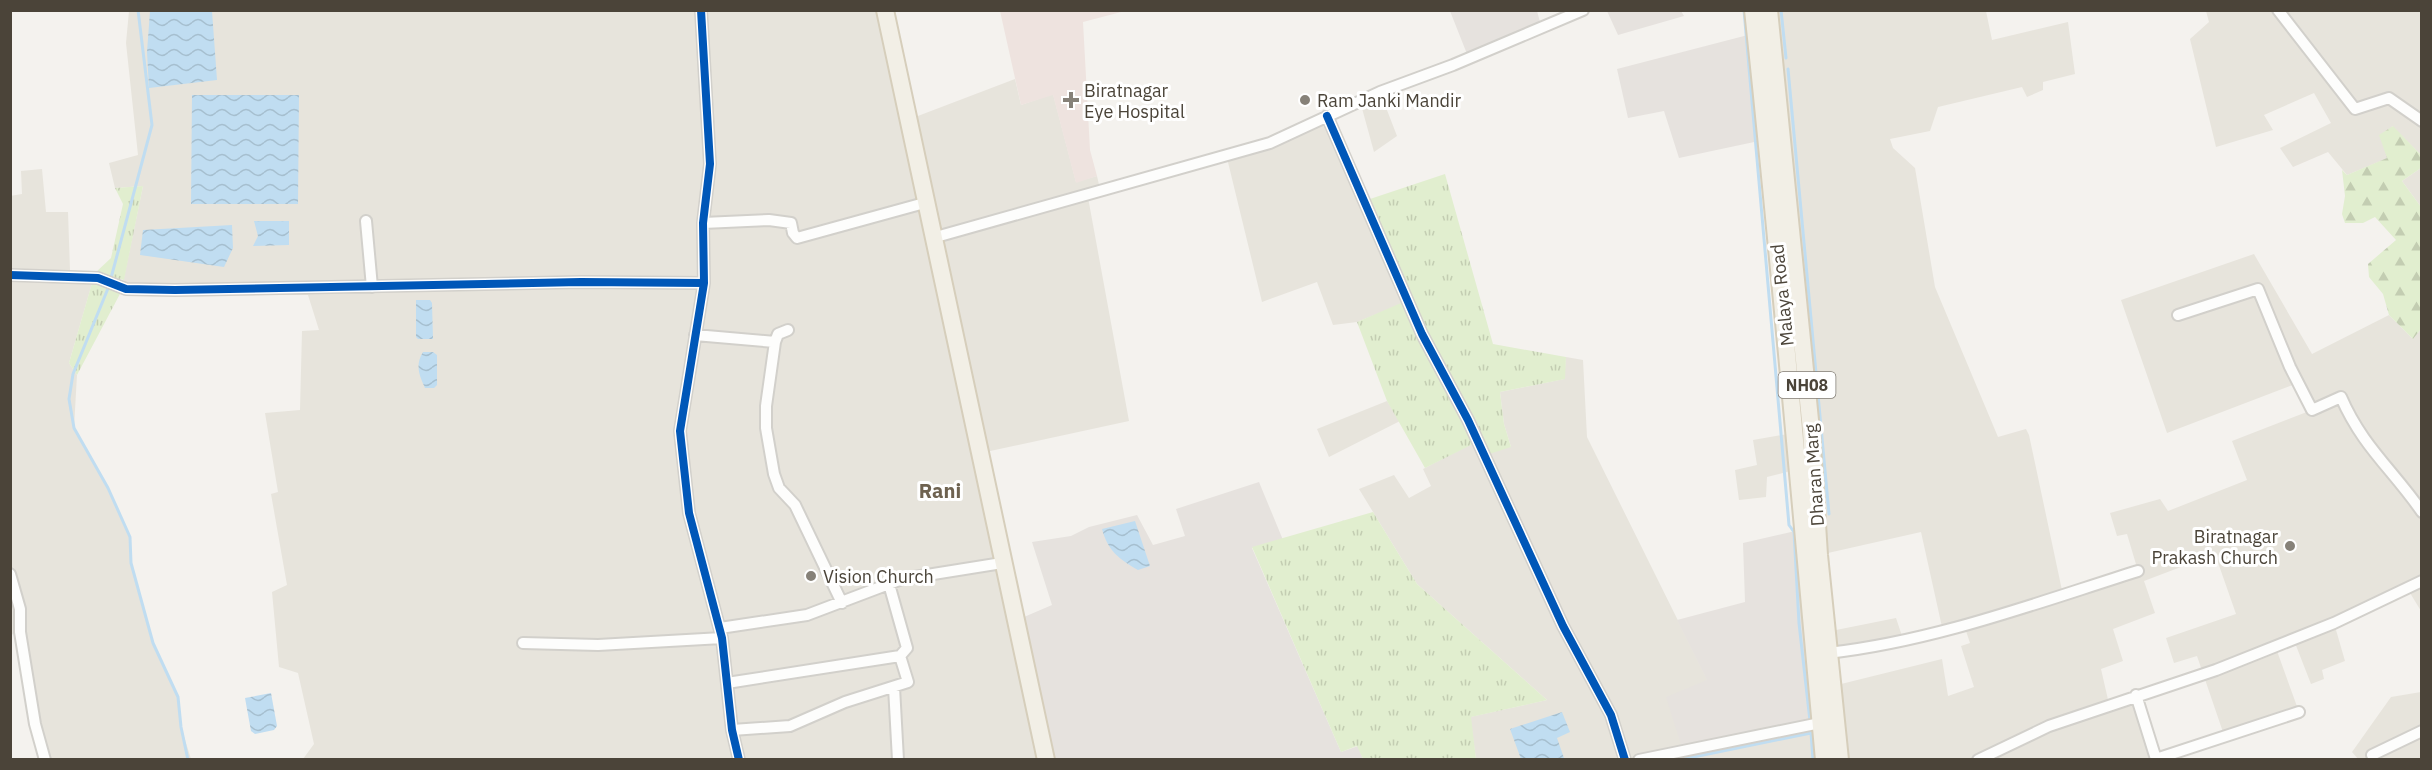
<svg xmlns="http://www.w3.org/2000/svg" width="2432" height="770" font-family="'IBM Plex Sans',sans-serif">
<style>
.residential{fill:#e7e4dc}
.industrial{fill:#e6e2de}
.medical{fill:#eee3df}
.grass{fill:url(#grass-tufts)}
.forest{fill:url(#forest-firs)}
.water{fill:url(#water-waves)}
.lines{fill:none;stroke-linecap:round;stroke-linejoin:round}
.stream{stroke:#c0ddf1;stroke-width:3}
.minor-casing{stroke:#d2d0cb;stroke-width:14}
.primary-casing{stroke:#d6cebb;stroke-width:20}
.minor{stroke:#fdfdfc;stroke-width:10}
.primary{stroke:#f2efe6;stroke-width:16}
.cycleway-casing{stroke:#fff;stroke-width:11}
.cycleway{stroke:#0057b8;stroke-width:8}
.poi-dot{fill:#868178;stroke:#fff;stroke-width:2}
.labels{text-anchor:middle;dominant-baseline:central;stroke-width:6;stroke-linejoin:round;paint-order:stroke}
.shield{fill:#fff;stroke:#817c74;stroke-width:1.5}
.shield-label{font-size:16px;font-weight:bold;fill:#4b4439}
.poi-label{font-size:18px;fill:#4b4439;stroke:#fff;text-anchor:start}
.street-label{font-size:18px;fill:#4b4439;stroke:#fff}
.neighbourhood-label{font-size:20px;font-weight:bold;fill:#6e6250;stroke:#fff}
</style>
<defs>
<pattern id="grass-tufts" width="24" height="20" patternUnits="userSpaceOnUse" patternTransform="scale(1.5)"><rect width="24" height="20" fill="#e1eecf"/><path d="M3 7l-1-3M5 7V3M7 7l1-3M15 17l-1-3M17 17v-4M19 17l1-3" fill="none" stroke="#c3cdb2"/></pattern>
<pattern id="forest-firs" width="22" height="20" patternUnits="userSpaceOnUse" patternTransform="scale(1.5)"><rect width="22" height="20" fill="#e1eecf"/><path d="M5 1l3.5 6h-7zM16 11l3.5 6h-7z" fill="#c3cdb2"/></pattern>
<pattern id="water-waves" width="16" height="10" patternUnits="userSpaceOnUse" patternTransform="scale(1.5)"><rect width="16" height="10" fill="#c0ddf1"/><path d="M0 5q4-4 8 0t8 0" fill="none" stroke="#a6bfcf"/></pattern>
</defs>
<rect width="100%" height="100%" fill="#f4f2ee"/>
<path class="residential" d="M 129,11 L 884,11 L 910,119 L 1015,79 L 1021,105 L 1053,94 L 1076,182 L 1097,176 L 1100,189 L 1087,192 L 1129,421 L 981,453 L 1046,759 L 303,759 L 314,744 L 298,673 L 279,667 L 272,592 L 287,585 L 271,494 L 278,492 L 265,413 L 300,410 L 302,331 L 319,330 L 308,295 L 121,292 L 143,186 L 115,188 L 109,163 L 138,155 L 126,43 Z
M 1769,11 L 1986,11 L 1992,40 L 2068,22 L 2075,74 L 2043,82 L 2043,90 L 2027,97 L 2022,87 L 1938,107 L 1930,131 L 1890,139 L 1893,148 L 1915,168 L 1935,287 L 1998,437 L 2026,429 L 2029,435 L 2063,595 L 2138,571 L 2127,534 L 2117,536 L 2110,513 L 2160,499 L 2168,511 L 2247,480 L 2232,441 L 2312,410 L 2298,383 L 2167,433 L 2121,300 L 2254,254 L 2312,354 L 2389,315 L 2413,339 L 2421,329 L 2421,611 L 2407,588 L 2334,623 L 2345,661 L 2322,670 L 2324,679 L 2311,684 L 2295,643 L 2277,651 L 2299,712 L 2225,738 L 2197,656 L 2174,663 L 2166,638 L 2236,614 L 2215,554 L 2144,581 L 2155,613 L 2113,629 L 2123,661 L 2101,669 L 2109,704 L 2136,695 L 2156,759 L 1476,759 L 1470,717 L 1547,700 L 1417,584 L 1359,489 L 1394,475 L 1409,498 L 1431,486 L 1423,469 L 1477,441 L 1511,447 L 1504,424 L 1500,392 L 1564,379 L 1566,357 L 1583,360 L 1587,437 L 1705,675 L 1833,686 L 1942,659 L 1948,696 L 1974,687 L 1961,646 L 1970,643 L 1964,625 L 1828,653 L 1826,632 L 1896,618 L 1902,636 L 1942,627 L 1921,532 L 1819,555 L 1814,465 L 1767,477 L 1766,497 L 1739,500 L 1735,470 L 1757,465 L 1753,440 L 1811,430 Z
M 2206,11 L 2421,11 L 2421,155 L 2392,126 L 2388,158 L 2347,175 L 2328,152 L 2293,167 L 2280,148 L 2331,123 L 2314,93 L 2264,115 L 2273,130 L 2216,147 L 2190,39 L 2209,22 Z
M 1380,92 L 1397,136 L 1374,152 L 1360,101 Z
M 1327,116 L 1409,301 L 1357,322 L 1333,325 L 1317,282 L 1262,302 L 1226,154 Z
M 2421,168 L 2421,207 L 2402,181 Z
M 42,169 L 46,212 L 68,212 L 70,270 L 95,273 L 69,363 L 77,375 L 74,428 L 108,488 L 130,537 L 131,563 L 153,643 L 178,697 L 181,727 L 191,759 L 45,759 L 19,632 L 11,635 L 10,196 L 22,194 L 21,171 Z
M 1387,401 L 1400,421 L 1329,457 L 1317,429 Z
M 2421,692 L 2421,759 L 2358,759 L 2352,752 L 2391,697 Z"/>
<path class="industrial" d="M 1450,11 L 1537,11 L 1542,29 L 1469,59 Z
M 1607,11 L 1681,11 L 1684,16 L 1618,35 Z
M 1771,29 L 1782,136 L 1679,158 L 1664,111 L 1628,118 L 1617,69 Z
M 1259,482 L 1283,540 L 1252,548 L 1341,752 L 1358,746 L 1363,759 L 1046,759 L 1017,620 L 1052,605 L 1032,542 L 1071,536 L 1089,527 L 1137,515 L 1153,545 L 1185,536 L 1176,509 Z
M 1817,526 L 1837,720 L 1683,751 L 1666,697 L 1707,680 L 1677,620 L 1745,602 L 1743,543 Z"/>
<path class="medical" d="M 1000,11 L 1125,11 L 1083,22 L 1090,150 L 1097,176 L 1076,183 L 1053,95 L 1021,105 Z"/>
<path class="grass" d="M 1445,174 L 1493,344 L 1566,357 L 1565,379 L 1500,392 L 1504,424 L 1511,447 L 1483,456 L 1477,442 L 1425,468 L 1387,401 L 1357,322 L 1408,300 L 1364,201 Z
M 143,186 L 124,280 L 95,273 L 111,258 L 123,204 L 115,188 Z
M 92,283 L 121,292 L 77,375 L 69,363 Z
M 1373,512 L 1417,584 L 1547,700 L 1471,717 L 1476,759 L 1363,759 L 1357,746 L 1341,752 L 1252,547 Z"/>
<path class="forest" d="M 2393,126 L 2421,155 L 2421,168 L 2402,181 L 2421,207 L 2421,329 L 2413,339 L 2389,315 L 2383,294 L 2369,277 L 2368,264 L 2396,240 L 2375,217 L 2363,223 L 2345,223 L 2342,214 L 2345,196 L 2342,170 L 2347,175 L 2387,158 L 2379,135 Z"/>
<path class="water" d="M 150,11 L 212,11 L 217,80 L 149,88 L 147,52 Z
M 192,95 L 299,95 L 298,204 L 191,204 Z
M 254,221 L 289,221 L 289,245 L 253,246 L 258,236 Z
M 232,225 L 233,248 L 224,267 L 140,255 L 143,230 Z
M 416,300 L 430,300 L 432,303 L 433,339 L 418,339 L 416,337 Z
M 423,352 L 433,352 L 437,355 L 437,385 L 434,388 L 425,388 C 419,375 415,365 423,352 Z
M 1135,521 L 1150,566 L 1138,570 C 1119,559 1108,551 1102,529 Z
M 271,693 L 277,726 L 274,730 L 255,734 L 251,731 L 245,698 Z
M 1562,712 L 1570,732 L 1557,738 L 1564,758 L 1521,759 L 1510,729 Z"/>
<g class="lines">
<path class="stream" d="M 1744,10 L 1789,525 L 1794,532 L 1799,623 L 1810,721
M 1781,10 L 1786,58
M 1788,69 L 1829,514
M 111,278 L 152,125 L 138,10
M 109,286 L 73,374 L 69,399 L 74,428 L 108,488 L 130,537 L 131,563 L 153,643 L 178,697 L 181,727 L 188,760
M 1679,760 L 1811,733 L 1813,760"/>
<defs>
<path id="minor" d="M 701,10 L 710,164 L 703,223 L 704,283 L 680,431 L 689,513 L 722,638 L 732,730 L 739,760
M 2278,10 L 2355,109 L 2389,98 L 2422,121
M 1327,116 L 1422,334 L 1468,420 L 1563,626 L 1611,715 L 1625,760
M 366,221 L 372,287
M 703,223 L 769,220 L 791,223 L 793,233 L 797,238 L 928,202
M 936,237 L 1270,143 L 1380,92 L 1453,65 L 1583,10
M 10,275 L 98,278 L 126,289 L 175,290 L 581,282 L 704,283
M 2178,315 L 2258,289 L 2290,367 L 2312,410 L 2341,397 C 2362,446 2393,470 2422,512
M 788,330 L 778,334 L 775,342 L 766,406 L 766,428 L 774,474 L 779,488 L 795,505 L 842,603
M 695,335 L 775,342
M 10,574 L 20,609 L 20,632 L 35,724 L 45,760
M 720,628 L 807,615 L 902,579 L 1002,563
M 523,643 L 598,645 L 722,638
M 1828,653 C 1935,641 2036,603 2138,571
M 727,683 L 900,656 L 907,648 L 889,584
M 894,687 L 898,760
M 2136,695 L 2156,759 L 2299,712
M 732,730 L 790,726 L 845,702 L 908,682 L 900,656
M 2372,755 L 2422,731
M 1639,760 L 1825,722
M 1978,760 L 2049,726 L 2216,670 L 2334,623 L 2422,581"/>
<path id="primary" d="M 885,10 L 1046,760
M 1753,10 C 1780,260 1801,510 1824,760
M 1769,10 L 1811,430 L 1819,555 L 1840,760"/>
</defs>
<use href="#minor" class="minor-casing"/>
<use href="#primary" class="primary-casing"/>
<use href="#minor" class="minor"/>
<use href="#primary" class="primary"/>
<defs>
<path id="cycleway" d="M 701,10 L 710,164 L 703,223 L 704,283 L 680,431 L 689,513 L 722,638 L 732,730 L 739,760
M 1327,116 L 1422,334 L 1468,420 L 1563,626 L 1611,715 L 1625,760
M 10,275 L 98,278 L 126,289 L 175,290 L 581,282 L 704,283"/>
</defs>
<use href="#cycleway" class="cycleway-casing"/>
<use href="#cycleway" class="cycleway"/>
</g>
<g class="poi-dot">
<path d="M1068 91h6v6h6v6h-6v6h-6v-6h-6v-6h6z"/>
<circle cx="1305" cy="100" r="6"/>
<circle cx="2290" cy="546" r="6"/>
<circle cx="811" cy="576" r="6"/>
</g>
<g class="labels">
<rect class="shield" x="1778.5" y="372" width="57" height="26" rx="4.5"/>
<g class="shield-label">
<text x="1807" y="385">NH08</text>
</g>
<g class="poi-label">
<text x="1084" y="90">Biratnagar<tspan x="1084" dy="21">Eye Hospital</tspan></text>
<text x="1317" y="100">Ram Janki Mandir</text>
<text x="2278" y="536" text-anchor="end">Biratnagar<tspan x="2278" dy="21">Prakash Church</tspan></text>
<text x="823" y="576">Vision Church</text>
</g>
<g class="street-label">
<text transform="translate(1782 295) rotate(-96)">Malaya Road</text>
<text transform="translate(1814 475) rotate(-94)">Dharan Marg</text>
</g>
<g class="neighbourhood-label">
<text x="940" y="490">Rani</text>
</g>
</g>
<rect width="2432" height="770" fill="none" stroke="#4b4439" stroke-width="24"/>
</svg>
